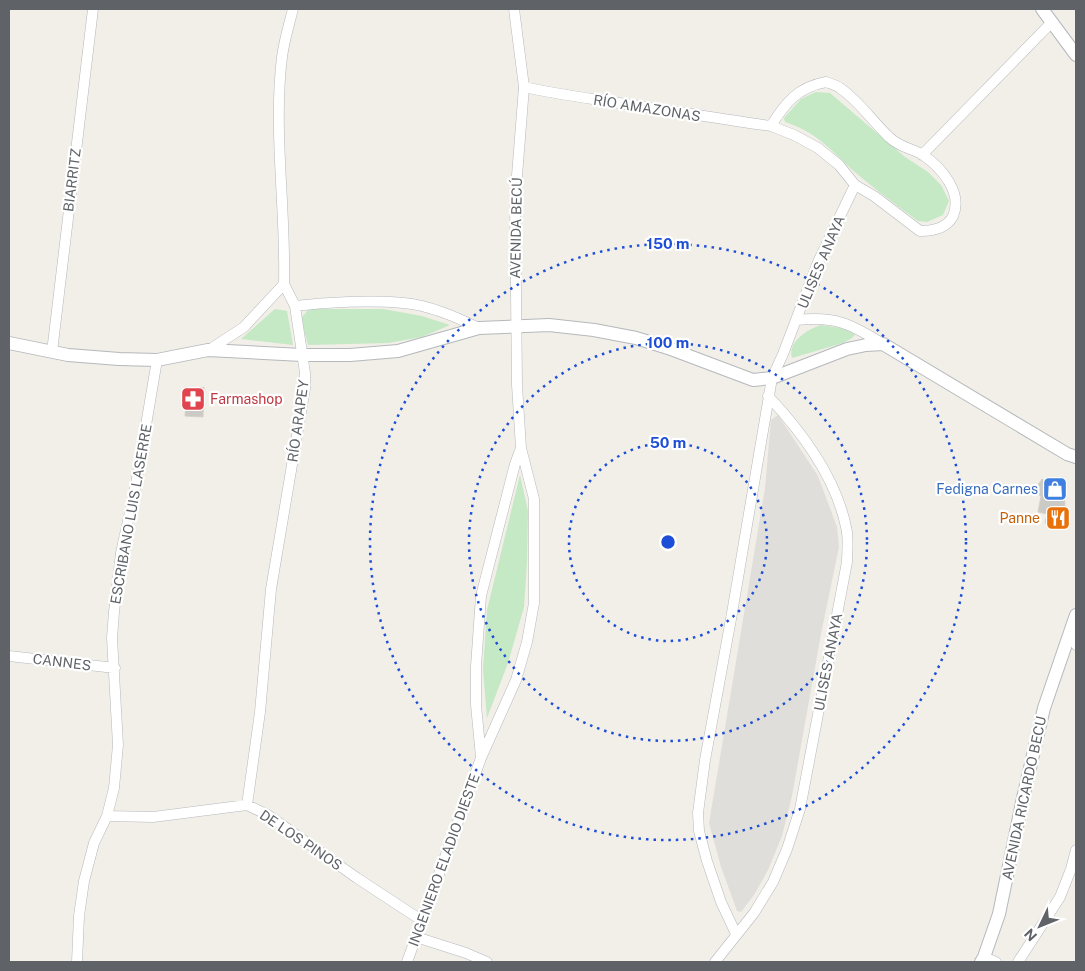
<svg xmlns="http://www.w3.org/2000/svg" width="1085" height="971" font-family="'Public Sans',sans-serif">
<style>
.industrial{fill:#e0deda}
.green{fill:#c5e8c5}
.building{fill:#cccac5;stroke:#d6d1c6}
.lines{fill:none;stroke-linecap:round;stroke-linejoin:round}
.minor-casing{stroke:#b5b8bc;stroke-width:11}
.tertiary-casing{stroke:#b5b8bc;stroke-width:14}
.minor{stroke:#fff;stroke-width:10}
.tertiary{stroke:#fff;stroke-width:12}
.ring{fill:none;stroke:#1d4ed8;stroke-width:2.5;stroke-dasharray:2.5 5}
.labels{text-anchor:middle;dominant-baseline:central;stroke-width:4.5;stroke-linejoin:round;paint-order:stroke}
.street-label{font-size:14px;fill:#5f6368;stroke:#fff}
.health-label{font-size:14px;fill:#be3a42;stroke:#fff;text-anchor:start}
.shop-label{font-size:14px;fill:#366cbe;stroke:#fff;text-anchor:end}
.food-label{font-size:14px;fill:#c56008;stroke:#fff;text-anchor:end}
.centre{fill:#1d4ed8;stroke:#fff;stroke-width:2.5}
.ring-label{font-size:15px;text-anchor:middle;font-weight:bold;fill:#1d4ed8;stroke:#fff;stroke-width:4.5;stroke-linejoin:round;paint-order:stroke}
</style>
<rect width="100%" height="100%" fill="#f1efe8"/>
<path class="industrial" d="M 778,415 L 818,476 L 837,527 L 839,547 L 821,634 L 792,796 L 782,836 L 768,870 L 754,895 L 741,912 L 737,911 L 721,867 L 709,823 L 765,488 L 771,420 Z"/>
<path class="green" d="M 816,92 L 830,93 L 905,157 L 928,172 L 941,185 L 949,201 L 943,215 L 927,222 L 918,221 C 897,206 876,190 856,173 C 831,151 819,133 785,122 L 784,118 L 801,99 Z
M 275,309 L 287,311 L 293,345 L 241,339 Z
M 309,309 L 383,309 L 422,316 L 450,325 L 422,337 L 388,343 L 308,345 L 301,318 Z
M 821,325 C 832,327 846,327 855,335 L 852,338 L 843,343 L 792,358 C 787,342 808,329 821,325 Z
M 520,475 L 528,511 L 527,562 L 524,607 L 508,663 L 487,718 L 483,669 L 487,610 Z"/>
<path class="building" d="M 204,387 L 203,417 L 185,416 L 186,402 L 189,395 Z
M 1042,479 L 1061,492 L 1064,497 L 1065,504 L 1060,527 L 1045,523 L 1047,514 L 1038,512 L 1041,496 L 1034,491 Z"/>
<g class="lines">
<defs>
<path id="minor" d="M 826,82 C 831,84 836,85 840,88 C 859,101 873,122 889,137 C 900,148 912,148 923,155 C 942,168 963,193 953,216 C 947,228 932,231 920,231 L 874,196 L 855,185 L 839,165 L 818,148 L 794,135 L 771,126 C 785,103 798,87 826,82 Z
M 524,87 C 555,94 587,98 619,103 C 670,110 720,119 771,126
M 922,155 L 1052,22
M 295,306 C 327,302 370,300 403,303 C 429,305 456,317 479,328
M 797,320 C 836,316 851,324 883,344
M 209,350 L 244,327 L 284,284
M 52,352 L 93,9
M 1071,634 L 1076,645
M 9,656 L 115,668
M 481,757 L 476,705 L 476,666 L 481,596 L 515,464 L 521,448
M 247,805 L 260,712 L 271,589 L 305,388 L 305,373 L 295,306 L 284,284 C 286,209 273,131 282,57 C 284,41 289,25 293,9
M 107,816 L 153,817 L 247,805 L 268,815 L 357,878 L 421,920
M 736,934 L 721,902 L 707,861 L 699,831 L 698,813 L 705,760 L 731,619 L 772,378 L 783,354 L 818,262 L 855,185
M 416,937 L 466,953 L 487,962
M 984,957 L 996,962
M 77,962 L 79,916 L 84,881 L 94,843 L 107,816 L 114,788 L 118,745 L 112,638 L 114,612 L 121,553 L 136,484 L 157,360
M 407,962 L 481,758 L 516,680 L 527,642 L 534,603 L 534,499 L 521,448 L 517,385 L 515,201 L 524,87 L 514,9
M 715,962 L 754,913 L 773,882 L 787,849 L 800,809 L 847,562 C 847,551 849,538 846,527 C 836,478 802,432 768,396
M 1018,962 L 1060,897 L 1071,869 L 1076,850"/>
<path id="tertiary" d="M 1042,9 L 1076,55
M 9,343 L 68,355 L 119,359 L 157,360 L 208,350 L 302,355 L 350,355 L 398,351 L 479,328 L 549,325 L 594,330 L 636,338 L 668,348 L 753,380 L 772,378 L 847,349 L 866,345 L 883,344 L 1067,454 L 1076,457
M 981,962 L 984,957 L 999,914 L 1023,798 L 1044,708 L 1076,615"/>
</defs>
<use href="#minor" class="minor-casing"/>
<use href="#tertiary" class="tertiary-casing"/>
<use href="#minor" class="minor"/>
<use href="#tertiary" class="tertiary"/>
</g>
<g class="ring">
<circle cx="668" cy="542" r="99"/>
<circle cx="668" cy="542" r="199"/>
<circle cx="668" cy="542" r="298"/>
</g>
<defs>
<symbol id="pharmacy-square" viewBox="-11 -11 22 22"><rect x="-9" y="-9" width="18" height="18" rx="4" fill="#e0444e" stroke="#fff"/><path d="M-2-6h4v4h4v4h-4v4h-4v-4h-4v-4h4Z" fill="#fff"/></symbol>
<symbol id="shop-square" viewBox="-11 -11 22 22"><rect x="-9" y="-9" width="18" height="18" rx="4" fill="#3f7fe0" stroke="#fff"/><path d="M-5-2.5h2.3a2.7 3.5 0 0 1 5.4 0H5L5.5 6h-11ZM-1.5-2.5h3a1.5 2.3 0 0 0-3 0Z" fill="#fff"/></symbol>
<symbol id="restaurant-square" viewBox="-11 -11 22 22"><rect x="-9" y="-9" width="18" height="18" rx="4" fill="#e8710a" stroke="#fff"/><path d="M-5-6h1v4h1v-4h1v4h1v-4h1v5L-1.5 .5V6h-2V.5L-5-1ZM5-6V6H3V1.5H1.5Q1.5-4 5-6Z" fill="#fff"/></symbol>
</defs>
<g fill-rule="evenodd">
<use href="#pharmacy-square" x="179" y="385" width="28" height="28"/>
<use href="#shop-square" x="1041" y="475" width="28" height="28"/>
<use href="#restaurant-square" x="1044" y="504" width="28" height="28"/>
</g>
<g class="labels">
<g class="street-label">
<text transform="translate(647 108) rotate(9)">RÍO AMAZONAS</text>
<text transform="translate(72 180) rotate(-83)">BIARRITZ</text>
<text transform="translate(516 228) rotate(-89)">AVENIDA BECÚ</text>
<text transform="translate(821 262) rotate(-67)">ULISES ANAYA</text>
<text transform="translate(298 421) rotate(-82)">RÍO ARAPEY</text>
<text transform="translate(131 514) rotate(-80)">ESCRIBANO LUIS LASERRE</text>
<text transform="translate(62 662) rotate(7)">CANNES</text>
<text transform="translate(828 662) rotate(-79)">ULISES ANAYA</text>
<text transform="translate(1024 798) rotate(-78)">AVENIDA RICARDO BECU</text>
<text transform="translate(301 840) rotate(34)">DE LOS PINOS</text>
<text transform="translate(444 860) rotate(-70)">INGENIERO ELADIO DIESTE</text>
</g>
<g class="health-label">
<text x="210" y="399">Farmashop</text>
</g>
<g class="shop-label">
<text x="1038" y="489">Fedigna Carnes</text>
</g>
<g class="food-label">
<text x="1040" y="518">Panne</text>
</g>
</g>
<circle cx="668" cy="542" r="8" class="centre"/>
<g class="ring-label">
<text x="668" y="249">150 m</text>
<text x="668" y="348">100 m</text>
<text x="668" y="448">50 m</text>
</g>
<rect width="1085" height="971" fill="none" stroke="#5f6368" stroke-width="20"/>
<g transform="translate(1040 926) rotate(227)" stroke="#ffffff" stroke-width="4" paint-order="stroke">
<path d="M0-4L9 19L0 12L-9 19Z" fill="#5f6368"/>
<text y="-8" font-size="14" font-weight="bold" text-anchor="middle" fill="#5f6368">N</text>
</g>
</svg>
